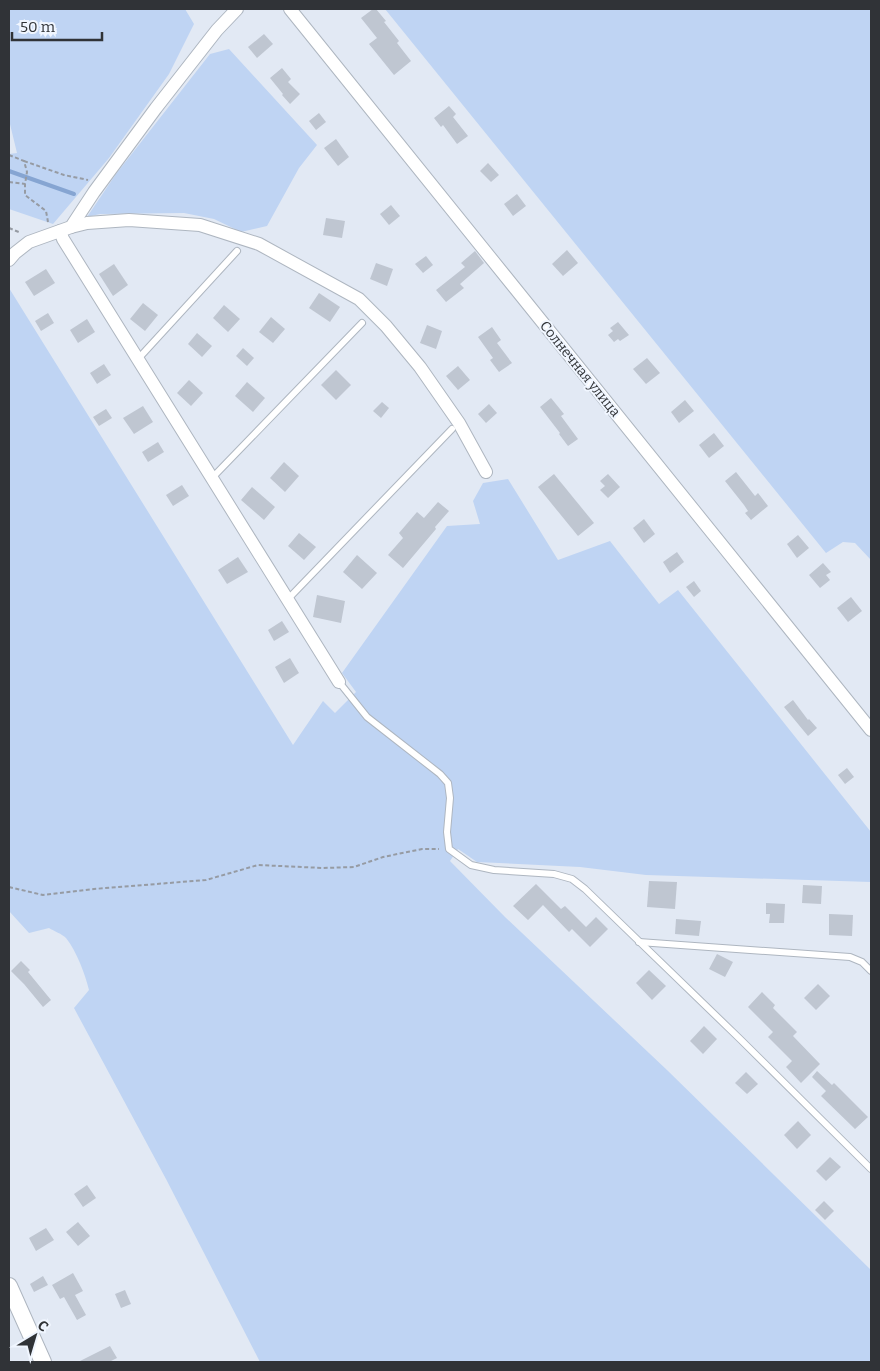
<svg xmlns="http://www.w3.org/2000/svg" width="880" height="1371" font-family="Bitter,serif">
<rect width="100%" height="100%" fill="#e2e9f4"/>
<g fill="#bfd4f3">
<polygon points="9,9 185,9 194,24 169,74 109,158 53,224 9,209 9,154 17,153 9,120"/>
<polygon points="385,9 871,9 871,560 855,543 843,542 826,553"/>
<polygon points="229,49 317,145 299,168 267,226 241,232 214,219 184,213 100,214 87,217 116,174 210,54"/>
<path d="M9 288 293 745 323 701 335 713 356 692 342 673 447 526 480 524 473 501 483 483 508 479 558 560 610 541 659 604 678 590 871 832V882L646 875 580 867 477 862 458 849 450 861 505 917 667 1070 871 1270V1362H260L166 1179 74 1008 89 990C85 974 77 952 66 938 62 934 54 931 49 928L29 933 9 911Z"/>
</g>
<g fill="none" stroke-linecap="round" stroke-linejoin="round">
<polyline stroke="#86a5d2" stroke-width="4" points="9,171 74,194"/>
</g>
<g fill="#bfc6d1">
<polygon points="373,9 376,9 386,21 384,22 399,41 397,43 411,61 394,75 369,44 377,38 361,18"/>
<polygon points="264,34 273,44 257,58 248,47"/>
<polygon points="282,68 291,79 288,82 300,94 290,104 282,95 283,94 270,78"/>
<polygon points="449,106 456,114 453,117 468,136 457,144 443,125 441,127 434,118"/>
<polygon points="319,113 326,122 316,130 309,121"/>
<polygon points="336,139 349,157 338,166 324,148"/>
<polygon points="488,163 499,175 491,182 480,171"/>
<polygon points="517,194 526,206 513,216 504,204"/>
<polygon points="391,205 400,216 389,225 380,214"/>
<polygon points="326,218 345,221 342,238 323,235"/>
<polygon points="567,250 578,263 563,276 552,264"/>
<polygon points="475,251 484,263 460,284 464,288 446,302 436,290 465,267 461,263"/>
<polygon points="426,256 433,265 423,273 415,264"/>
<polygon points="376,263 393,269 387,286 370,279"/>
<polygon points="114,264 128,285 113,296 99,274"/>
<polygon points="46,269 55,283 34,296 25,282"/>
<polygon points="319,293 340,307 330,322 309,308"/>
<polygon points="143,303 158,315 145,331 130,319"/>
<polygon points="224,305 240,319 228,332 213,318"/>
<polygon points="48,313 54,323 41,331 35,321"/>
<polygon points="271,317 285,329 273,343 259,332"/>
<polygon points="87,319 95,332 78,343 70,330"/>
<polygon points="618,322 629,335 620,341 618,339 614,342 608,335 613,331 610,328"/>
<polygon points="427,325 442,331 436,349 420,343"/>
<polygon points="492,327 501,340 497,343 512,363 499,372 490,360 493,358 478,337"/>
<polygon points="197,333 212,346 202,357 188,344"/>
<polygon points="243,348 254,358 247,366 236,356"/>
<polygon points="647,358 660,373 646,384 633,369"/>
<polygon points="104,364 111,375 97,384 90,373"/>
<polygon points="458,366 470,380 458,390 446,376"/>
<polygon points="336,370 351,385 336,400 321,385"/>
<polygon points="189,380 203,393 191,406 177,393"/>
<polygon points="247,382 265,398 253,412 235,396"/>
<polygon points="551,398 564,414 561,416 578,439 568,446 559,434 560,433 540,407"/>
<polygon points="685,400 694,411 679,423 671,412"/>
<polygon points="382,402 389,408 381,418 373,411"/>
<polygon points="489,404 497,413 486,423 478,414"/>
<polygon points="143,406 153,422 134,434 123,418"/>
<polygon points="106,409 112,418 99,426 93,417"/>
<polygon points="714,433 724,446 709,458 699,445"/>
<polygon points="158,442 164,452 148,462 142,452"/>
<polygon points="284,462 299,476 285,492 270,478"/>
<polygon points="736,472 755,496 758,493 768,506 751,520 745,513 748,511 744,505 725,481"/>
<polygon points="554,474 594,523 578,536 538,487"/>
<polygon points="608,474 620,487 608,498 600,490 605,486 600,481"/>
<polygon points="182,485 189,496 173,506 166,495"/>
<polygon points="252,487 275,507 264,520 241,500"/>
<polygon points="438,502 449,511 435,527 436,529 403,568 388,555 403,538 399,533 417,512 424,518"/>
<polygon points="644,519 655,534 644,543 633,528"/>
<polygon points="299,533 316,547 304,560 288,546"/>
<polygon points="798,535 809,548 797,558 787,544"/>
<polygon points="677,552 684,562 670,573 663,562"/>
<polygon points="357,555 377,573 362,589 343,572"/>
<polygon points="238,557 248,572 227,584 218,570"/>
<polygon points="823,563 831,572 826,575 830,580 820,588 809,575"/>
<polygon points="694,581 701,591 694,597 686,587"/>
<polygon points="317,595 345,601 341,623 313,617"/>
<polygon points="851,597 862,611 848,622 837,608"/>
<polygon points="282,621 289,632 274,641 268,630"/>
<polygon points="290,658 299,673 284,683 275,667"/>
<polygon points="793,700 808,720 809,719 817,728 808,736 784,707"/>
<polygon points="847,768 854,777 845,784 838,775"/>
<polygon points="649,881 677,882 675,909 647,907"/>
<polygon points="536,884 561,909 565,906 586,927 596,917 608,929 590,947 572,929 569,932 543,905 528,920 513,906"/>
<polygon points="803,885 822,886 821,904 802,903"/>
<polygon points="766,903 785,904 784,923 769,923 770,914 766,914"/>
<polygon points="829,914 853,915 852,936 829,935"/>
<polygon points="676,919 701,921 699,936 675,934"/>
<polygon points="717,954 733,962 725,977 709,969"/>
<polygon points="21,961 30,970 28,972 51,1000 43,1007 24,984 11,971"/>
<polygon points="649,970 666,986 652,1000 636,983"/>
<polygon points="818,984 830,996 816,1010 804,998"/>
<polygon points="762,992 775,1005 773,1008 797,1032 793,1036 820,1064 801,1083 786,1067 792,1061 768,1037 773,1032 748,1007"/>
<polygon points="704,1026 717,1039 703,1054 690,1041"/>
<polygon points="817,1071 832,1085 834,1083 868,1117 855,1129 821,1096 826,1091 812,1077"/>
<polygon points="746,1072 758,1084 747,1094 735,1083"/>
<polygon points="798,1121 811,1135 797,1149 784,1135"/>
<polygon points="830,1157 841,1167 826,1181 816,1171"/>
<polygon points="87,1185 96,1198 83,1207 74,1194"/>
<polygon points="824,1201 834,1211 825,1220 815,1210"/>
<polygon points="78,1222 90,1236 78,1246 66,1232"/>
<polygon points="46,1228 54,1240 36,1251 29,1238"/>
<polygon points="73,1273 83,1291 75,1295 86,1315 77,1320 64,1297 60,1299 52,1285"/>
<polygon points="43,1276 48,1285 34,1292 30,1284"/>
<polygon points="125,1290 131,1304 121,1308 115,1294"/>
<polygon points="110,1346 117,1358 109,1362 78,1362"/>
</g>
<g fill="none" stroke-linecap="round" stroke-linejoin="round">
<defs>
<g id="service">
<polyline points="138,359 237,251"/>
<polyline points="212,478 362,323"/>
<polyline points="288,599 452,429"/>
<polyline points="339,682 367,717 440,774 448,783 450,798 447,832 449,849 471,865 494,870 554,874 572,879 585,889 741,1040 871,1169"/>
<polyline points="639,942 850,957 862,962 871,971"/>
</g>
<g id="minor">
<polyline points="290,9 871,730"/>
<polyline points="71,227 87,223 129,220 200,225 259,244 359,299 386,326 420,367 459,423 486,472"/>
<polyline points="60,231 63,239 339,682"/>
<polyline points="9,260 15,253 29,242 71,227 94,192 156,108 217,30 237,9"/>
</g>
<polyline id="tertiary" points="9,1286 43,1362"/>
</defs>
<use href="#service" stroke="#aeb6c0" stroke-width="8"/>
<use href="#minor" stroke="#aeb6c0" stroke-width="14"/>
<use href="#tertiary" stroke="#aeb6c0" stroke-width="18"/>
<g stroke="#969ba3" stroke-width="2" stroke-dasharray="4 2.5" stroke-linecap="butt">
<polyline points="9,155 24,161 27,172 25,184 25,195 46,211 48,222"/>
<polyline points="24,161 64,175 88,180"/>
<polyline points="9,182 25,184"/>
<polyline points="9,228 21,233"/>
<polyline points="9,887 43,895 94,889 206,880 258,865 323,868 354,867 383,857 422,849 439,849"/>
</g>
<use href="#service" stroke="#fff" stroke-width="6"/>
<use href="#minor" stroke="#fff" stroke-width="12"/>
<use href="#tertiary" stroke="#fff" stroke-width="16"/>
</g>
<g text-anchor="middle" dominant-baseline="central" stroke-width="4" stroke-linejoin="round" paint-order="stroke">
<g font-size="14" fill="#303337" stroke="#f0f6ff">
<text transform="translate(580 369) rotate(51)">Солнечная улица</text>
</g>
</g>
<rect width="880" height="1371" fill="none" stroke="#303337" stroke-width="20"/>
<g transform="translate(35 1336) rotate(38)" stroke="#f0f6ff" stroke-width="4" paint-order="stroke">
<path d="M0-4L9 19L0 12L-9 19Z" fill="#303337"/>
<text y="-8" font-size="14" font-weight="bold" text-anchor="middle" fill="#303337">С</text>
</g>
<path d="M12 32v8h90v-8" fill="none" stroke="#303337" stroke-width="2.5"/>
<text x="20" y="32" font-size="15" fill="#303337" stroke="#f0f6ff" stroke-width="4" paint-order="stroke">50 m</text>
</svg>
